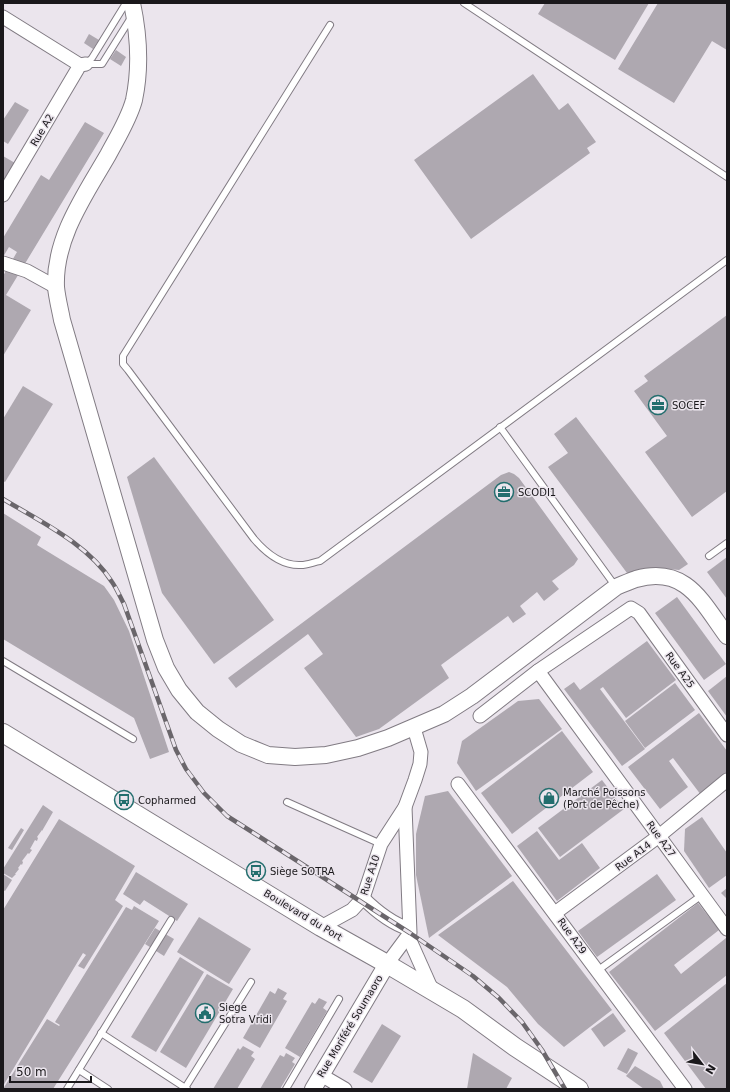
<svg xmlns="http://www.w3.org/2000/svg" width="730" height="1092" font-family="'DejaVu Sans',sans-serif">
<rect width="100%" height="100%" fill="#ebe5ed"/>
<g fill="#aea8b0">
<polygon points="545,3 649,3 615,60 538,14"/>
<polygon points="658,3 727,3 727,50 712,41 674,103 618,69"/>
<polygon points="89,34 99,40 93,49 84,43"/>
<polygon points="116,50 126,57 121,66 110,59"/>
<polygon points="533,74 559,110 568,103 596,142 587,148 590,153 471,239 414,160"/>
<polygon points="15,102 29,110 8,144 3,141 3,120"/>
<polygon points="85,122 104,133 6,295 31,310 3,356 3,276 17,252 9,247 3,257 3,238 41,175 49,180"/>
<polygon points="3,156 15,163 3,182"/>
<polygon points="727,315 727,491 692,517 645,452 667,436 634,391 648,381 644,376"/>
<polygon points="23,386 53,404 5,482 3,481 3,419"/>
<polygon points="576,417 688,564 679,570 660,568 627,573 548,467 568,453 554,434"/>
<polygon points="154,457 274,620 214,664 162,593 127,477"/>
<polygon points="509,472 514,474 519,478 578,559 574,565 552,581 559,589 544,601 537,592 520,606 526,614 513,623 508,616 441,665 449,678 379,729 356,737 304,668 323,654 308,634 236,688 228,678 501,475"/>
<polygon points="3,513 41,537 37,545 104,586 114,600 129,631 169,752 150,759 134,718 3,639"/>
<polygon points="727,557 727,599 707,572"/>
<polygon points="677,597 726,664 704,680 655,613"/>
<polygon points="647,641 676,680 626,718 603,687 600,689 645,749 622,766 564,689 574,682 580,690"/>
<polygon points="727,676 727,717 708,691"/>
<polygon points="675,683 695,710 645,748 625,721"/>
<polygon points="539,699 562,729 476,791 457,763 462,741 518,701"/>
<polygon points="699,713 727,751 727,775 701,795 673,758 669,761 688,787 660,809 628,767"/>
<polygon points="562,731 593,772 512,834 481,793"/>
<polygon points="602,780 624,809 560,857 538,828"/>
<polygon points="448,791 512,876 429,938 416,875 416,834 425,796"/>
<polygon points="43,805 53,812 42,831 42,830 37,837 38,838 37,841 35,840 30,849 32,850 29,854 28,853 22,861 23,862 22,865 21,864 18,868 19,869 15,874 16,874 12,878 3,873 3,869"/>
<polygon points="702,817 727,853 727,875 709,888 684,851 685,829"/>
<polygon points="59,819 135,866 115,900 123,906 84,969 78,966 86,955 83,953 3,1086 3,910"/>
<polygon points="21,828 24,830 12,850 8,848"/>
<polygon points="537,831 559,860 582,843 600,868 557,901 517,846"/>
<polygon points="136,872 188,904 177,921 144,900 140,905 123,894"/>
<polygon points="3,874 12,880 5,891 3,890"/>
<polygon points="657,874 676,900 597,957 578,931"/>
<polygon points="513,881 612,1010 564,1047 538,1024 507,987 438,935"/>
<polygon points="727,888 727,899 721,893"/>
<polygon points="698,903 719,930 674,965 681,974 726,938 727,975 655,1031 609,972"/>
<polygon points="134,906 159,921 53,1089 3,1089 47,1019 59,1026 60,1025 55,1022 126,907 132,910"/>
<polygon points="199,917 251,949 229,984 177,952"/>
<polygon points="155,928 174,939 164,956 145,944"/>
<polygon points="180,957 204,972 156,1052 131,1037"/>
<polygon points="207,974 233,989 186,1068 160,1052"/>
<polygon points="727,983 727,1089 706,1089 664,1033"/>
<polygon points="278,988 287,993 283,999 287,1001 260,1048 243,1038 270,991 275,994"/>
<polygon points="319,998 327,1002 323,1008 327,1011 300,1057 285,1048 312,1002 315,1004"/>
<polygon points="613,1013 626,1031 604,1047 591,1029"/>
<polygon points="382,1024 401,1036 372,1083 353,1072"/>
<polygon points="243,1046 254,1052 251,1056 255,1059 237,1089 213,1089 238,1048 240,1050"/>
<polygon points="628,1048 638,1053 627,1074 617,1069"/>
<polygon points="286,1053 295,1058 292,1062 295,1064 280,1089 260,1089 280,1055 284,1057"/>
<polygon points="473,1053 512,1078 506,1089 467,1089"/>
<polygon points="635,1066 660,1081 664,1089 644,1089 626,1076"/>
</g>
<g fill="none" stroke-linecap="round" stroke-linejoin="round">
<defs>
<g id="service">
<polyline points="464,3 727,177"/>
<path d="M330 25 123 356V364L128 370 254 539C266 553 282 566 301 565 307 565 314 562 320 561L727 260"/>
<polyline points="86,64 102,64 132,16"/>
<polyline points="86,64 92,58 126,3"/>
<polyline points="500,427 616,587"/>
<polyline points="709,556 727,543"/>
<polyline points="3,661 133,739"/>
<polyline points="287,802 381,844"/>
<polyline points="597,971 702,895"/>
<polyline points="101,1033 187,1089"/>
<polyline points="79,1070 108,1089"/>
<polyline points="185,1088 251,982"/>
<polyline points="67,1089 171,920"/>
<polyline points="286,1089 339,999"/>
</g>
<g id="minor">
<polyline points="3,17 80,65"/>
<polyline points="3,195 80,65 86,64"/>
<polyline points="3,263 27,271 56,287"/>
<polyline points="538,671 727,929"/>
<polyline points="480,716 538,671 631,608 639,613 727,735"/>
<polyline points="458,784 685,1089"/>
<path d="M363 898C376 911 391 923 409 929"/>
<polyline points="555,913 659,836 727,780"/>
<polyline points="321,927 352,910 363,898 381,844 405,807 415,780 420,764 421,752 414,728"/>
<polyline points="408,936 432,990"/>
<polyline points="387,964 410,933 405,807"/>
<polyline points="321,1075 345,1089"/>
</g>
<g id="tertiary">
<path d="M132 3C139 36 141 67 134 100 129 119 117 138 108 155 85 195 54 238 56 287 57 298 60 309 62 320L155 640 166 668 179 690 197 712 218 729 241 744 268 755 295 757 326 755 358 748 388 738 444 714 472 696 616 587C623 584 630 581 636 579 686 565 702 602 727 636"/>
<polyline points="313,1089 387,964"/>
</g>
<polyline id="secondary" points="3,733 321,927 387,964 463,1009 515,1047 579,1089"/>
</defs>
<use href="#service" stroke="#817b83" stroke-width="8"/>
<use href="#minor" stroke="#817b83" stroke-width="15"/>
<use href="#tertiary" stroke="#817b83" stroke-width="18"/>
<use href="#secondary" stroke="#817b83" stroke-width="20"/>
<use href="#service" stroke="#fff" stroke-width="6"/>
<use href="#minor" stroke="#fff" stroke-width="13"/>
<use href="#tertiary" stroke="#fff" stroke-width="16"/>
<use href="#secondary" stroke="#fff" stroke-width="18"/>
<defs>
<path id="rail" d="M3 499C41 522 88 544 112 582 117 589 120 597 124 604L176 750 186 769 204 793 227 816 410 933 473 976 499 998 522 1022 542 1050 565 1089"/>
</defs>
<use href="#rail" stroke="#6a666b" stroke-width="4.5"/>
<use href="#rail" stroke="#ebe5ed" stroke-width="3" stroke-dasharray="9" stroke-linecap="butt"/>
</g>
<defs>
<symbol id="office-ring" viewBox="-11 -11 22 22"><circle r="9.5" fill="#ebe5ed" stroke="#236e6e" stroke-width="1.5"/><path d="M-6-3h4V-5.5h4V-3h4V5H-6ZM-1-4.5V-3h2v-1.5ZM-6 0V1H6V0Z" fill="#236e6e"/></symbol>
<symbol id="shop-ring" viewBox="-11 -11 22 22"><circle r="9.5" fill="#ebe5ed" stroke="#236e6e" stroke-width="1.5"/><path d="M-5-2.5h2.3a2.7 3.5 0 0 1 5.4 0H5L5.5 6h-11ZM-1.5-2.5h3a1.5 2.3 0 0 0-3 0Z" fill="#236e6e"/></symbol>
<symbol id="bus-ring" viewBox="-11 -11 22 22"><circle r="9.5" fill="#ebe5ed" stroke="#236e6e" stroke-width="1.5"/><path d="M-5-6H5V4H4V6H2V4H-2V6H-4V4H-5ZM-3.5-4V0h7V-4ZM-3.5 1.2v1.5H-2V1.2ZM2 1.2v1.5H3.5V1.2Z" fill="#236e6e"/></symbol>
<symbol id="civic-ring" viewBox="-11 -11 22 22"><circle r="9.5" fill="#ebe5ed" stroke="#236e6e" stroke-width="1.5"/><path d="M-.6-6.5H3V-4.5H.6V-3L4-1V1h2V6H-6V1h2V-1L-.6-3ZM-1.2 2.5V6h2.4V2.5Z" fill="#236e6e"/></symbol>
</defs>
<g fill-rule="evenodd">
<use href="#office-ring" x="647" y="394" width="22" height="22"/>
<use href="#office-ring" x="493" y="481" width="22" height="22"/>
<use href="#shop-ring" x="538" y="787" width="22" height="22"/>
<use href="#bus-ring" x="113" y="789" width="22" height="22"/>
<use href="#bus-ring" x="245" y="860" width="22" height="22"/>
<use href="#civic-ring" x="194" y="1002" width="22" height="22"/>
</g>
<g text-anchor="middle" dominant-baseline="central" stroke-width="3" stroke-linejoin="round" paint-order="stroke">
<g font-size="10" fill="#1a181b" stroke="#ebe5ed">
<text transform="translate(42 130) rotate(-59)">Rue A2</text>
<text transform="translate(680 670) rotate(54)">Rue A25</text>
<text transform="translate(661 839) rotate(54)">Rue A27</text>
<text transform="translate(633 856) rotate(-37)">Rue A14</text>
<text transform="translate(370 875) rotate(-72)">Rue A10</text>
<text transform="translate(303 915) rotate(31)">Boulevard du Port</text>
<text transform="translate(572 936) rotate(54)">Rue A29</text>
<text transform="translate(350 1026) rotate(-59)">Rue Moriféré Soumaoro</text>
</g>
<g font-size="10" fill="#1a181b" stroke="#ebe5ed" text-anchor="start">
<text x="672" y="405">SOCEF</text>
<text x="518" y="492">SCODI1</text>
<text x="563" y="792">Marché Poissons<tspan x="563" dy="12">(Port de Pêche)</tspan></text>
<text x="138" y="800">Copharmed</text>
<text x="270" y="871">Siège SOTRA</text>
<text x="219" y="1007">Siege<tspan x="219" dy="12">Sotra Vridi</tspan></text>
</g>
</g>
<rect width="730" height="1092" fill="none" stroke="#1a181b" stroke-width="8"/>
<g transform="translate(702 1064) rotate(121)" stroke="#ebe5ed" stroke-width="3" paint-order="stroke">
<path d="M0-3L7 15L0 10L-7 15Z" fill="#1a181b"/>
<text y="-6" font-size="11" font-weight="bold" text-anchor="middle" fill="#1a181b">N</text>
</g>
<path d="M10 1076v6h81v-6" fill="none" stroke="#1a181b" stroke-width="2"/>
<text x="16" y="1076" font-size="12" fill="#1a181b" stroke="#ebe5ed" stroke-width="3" paint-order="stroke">50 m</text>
</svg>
